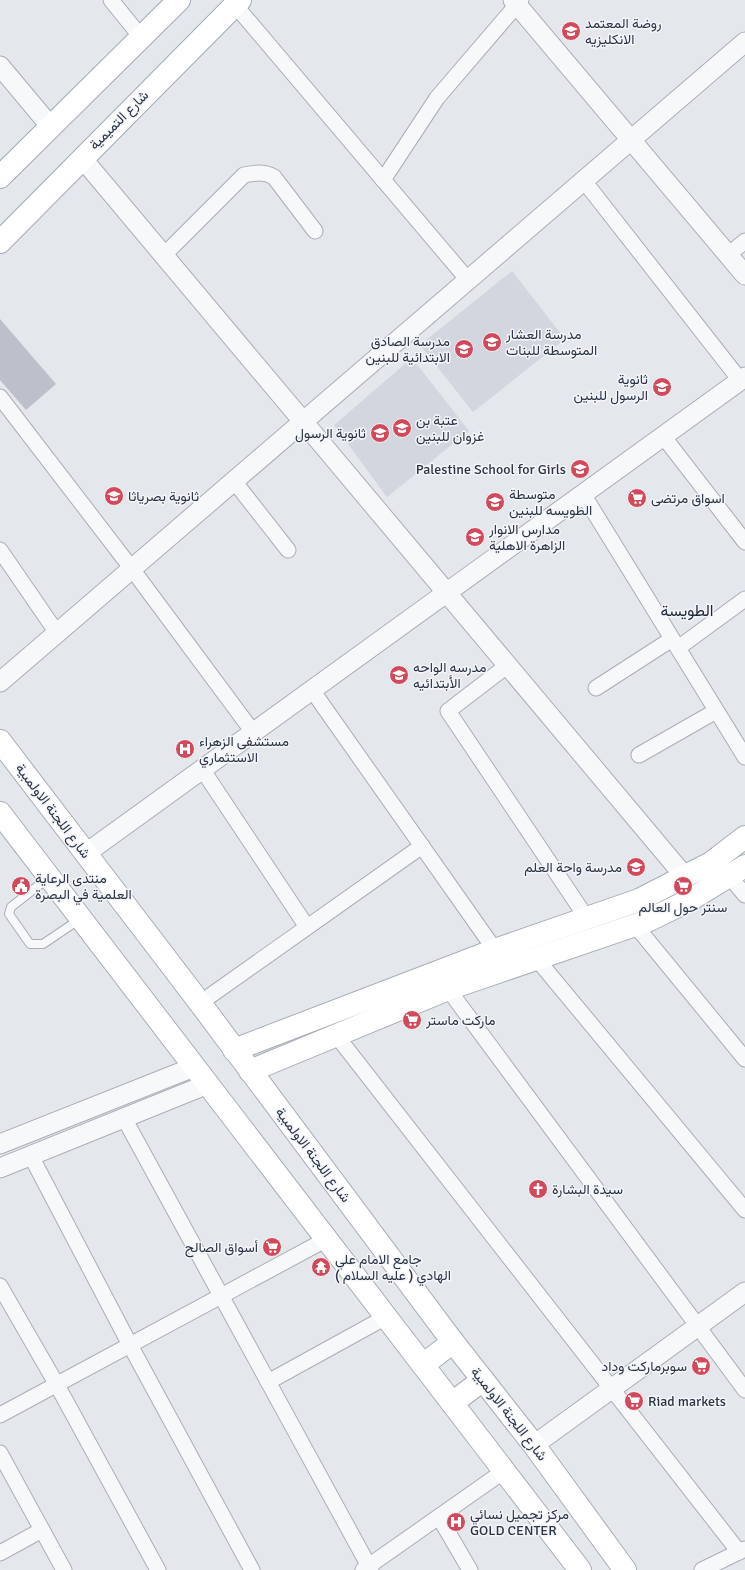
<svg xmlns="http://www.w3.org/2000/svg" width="745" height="1570" font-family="Signika,Vazirmatn,sans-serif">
<rect width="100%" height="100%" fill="#e4e7ec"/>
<g fill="#d2d6de">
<polygon points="512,271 565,339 473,412 420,345"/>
<polygon points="412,358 469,431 387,497 334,425"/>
</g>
<polygon fill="#bbc0ca" points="0,319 56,384 26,410 0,380"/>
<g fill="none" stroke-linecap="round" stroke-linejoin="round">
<defs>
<polyline id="service" points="48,878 11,907 9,914 30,944 43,944 80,919"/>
<g id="minor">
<polyline points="111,0 141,37"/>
<polyline points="235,5 468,280"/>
<polyline points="383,180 437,98 521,0"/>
<polyline points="584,181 740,380"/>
<path d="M164 255 244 175C255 173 264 171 274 177L315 231"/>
<polyline points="728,255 745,241"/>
<polyline points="0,397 132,569 253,732"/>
<polyline points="663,436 745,542"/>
<polyline points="234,481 288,550"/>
<polyline points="583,494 745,757"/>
<polyline points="0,550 57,633"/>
<polyline points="678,648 745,599"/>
<polyline points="508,665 448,711 586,917"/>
<polyline points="596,688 672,639"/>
<polyline points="312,690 495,950"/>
<polyline points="639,755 716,711"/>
<polyline points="202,769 307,927"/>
<polyline points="730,877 745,895"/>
<polyline points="635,925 745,1059"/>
<polyline points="536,958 745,1210"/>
<polyline points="448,989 745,1390"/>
<polyline points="200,1003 422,846"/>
<polyline points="336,1035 739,1552"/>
<polyline points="124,1118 371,1570"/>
<polyline points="31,1156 130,1345 252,1570"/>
<polyline points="0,1286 57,1385 158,1570"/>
<polyline points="268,1382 386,1317"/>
<polyline points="0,1415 327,1239"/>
<polyline points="0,1453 64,1570"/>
<polyline points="439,1517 470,1570"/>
<polyline points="0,1553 42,1530"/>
<polyline points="363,1570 504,1471"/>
<polyline points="702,1570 745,1549"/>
</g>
<g id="tertiary">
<polyline points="513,0 745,275"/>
<polyline points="0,66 51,127"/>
<polyline points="82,158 686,878"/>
<polyline points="0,682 745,42"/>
<polyline points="85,854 745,377"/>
<polyline points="0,1144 194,1067"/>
<polyline points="0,1168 208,1084"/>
<polyline points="534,1445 745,1292"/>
</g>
<g id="secondary">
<polyline points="0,741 200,1003 453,1342 534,1445 625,1570"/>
<polyline points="0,813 580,1570"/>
<polyline points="234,1050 495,950 639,900 711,863 745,837"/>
<polyline points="250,1071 448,989 647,921 690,900 745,866"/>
<polyline points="423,1365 453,1342"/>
<polyline points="452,1403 483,1380"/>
</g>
<g id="primary">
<polyline points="0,177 179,0"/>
<polyline points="0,242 240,0"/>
</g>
</defs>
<use href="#service" stroke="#a9aeb7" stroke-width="10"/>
<use href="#minor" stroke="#a9aeb7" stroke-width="17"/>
<use href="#tertiary" stroke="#a9aeb7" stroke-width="21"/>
<use href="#secondary" stroke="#a9aeb7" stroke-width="24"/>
<use href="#primary" stroke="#a3abb8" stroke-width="24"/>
<use href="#service" stroke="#f7f8fa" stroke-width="8"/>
<use href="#minor" stroke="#f7f8fa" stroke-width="15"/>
<use href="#tertiary" stroke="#f7f8fa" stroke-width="19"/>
<use href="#secondary" stroke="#fff" stroke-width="22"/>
<use href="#primary" stroke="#fff" stroke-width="22"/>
</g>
<defs>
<symbol id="school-disc" viewBox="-11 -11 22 22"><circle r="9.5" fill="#d1495b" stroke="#f4f6f9"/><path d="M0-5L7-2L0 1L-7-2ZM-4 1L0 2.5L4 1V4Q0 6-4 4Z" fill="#fff"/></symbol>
<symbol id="supermarket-disc" viewBox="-11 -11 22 22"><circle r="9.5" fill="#d1495b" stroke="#f4f6f9"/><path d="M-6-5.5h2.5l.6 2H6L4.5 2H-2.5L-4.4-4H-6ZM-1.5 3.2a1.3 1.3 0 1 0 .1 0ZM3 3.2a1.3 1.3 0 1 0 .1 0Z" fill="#fff"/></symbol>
<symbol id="hospital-disc" viewBox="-11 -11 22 22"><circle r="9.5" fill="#d1495b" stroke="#f4f6f9"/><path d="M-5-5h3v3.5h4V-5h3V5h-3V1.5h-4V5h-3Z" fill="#fff"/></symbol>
<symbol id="civic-disc" viewBox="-11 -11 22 22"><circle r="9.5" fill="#d1495b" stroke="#f4f6f9"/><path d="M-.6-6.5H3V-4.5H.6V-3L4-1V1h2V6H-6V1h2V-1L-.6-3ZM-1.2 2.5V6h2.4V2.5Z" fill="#fff"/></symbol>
<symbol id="church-disc" viewBox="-11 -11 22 22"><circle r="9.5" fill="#d1495b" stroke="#f4f6f9"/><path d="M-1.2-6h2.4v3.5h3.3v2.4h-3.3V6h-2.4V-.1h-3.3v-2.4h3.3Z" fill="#fff"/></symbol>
<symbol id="temple-disc" viewBox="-11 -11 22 22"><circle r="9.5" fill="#d1495b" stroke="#f4f6f9"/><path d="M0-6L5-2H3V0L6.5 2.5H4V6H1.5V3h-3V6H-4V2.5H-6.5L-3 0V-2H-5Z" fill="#fff"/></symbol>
</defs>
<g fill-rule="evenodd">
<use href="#school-disc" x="560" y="20" width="22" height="22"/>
<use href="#school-disc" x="481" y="331" width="22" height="22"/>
<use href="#school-disc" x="453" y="338" width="22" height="22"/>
<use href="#school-disc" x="651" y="376" width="22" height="22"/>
<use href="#school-disc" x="391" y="417" width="22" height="22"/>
<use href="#school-disc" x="369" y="422" width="22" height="22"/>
<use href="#school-disc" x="569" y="458" width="22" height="22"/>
<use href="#school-disc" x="103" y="485" width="22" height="22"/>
<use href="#supermarket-disc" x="626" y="487" width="22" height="22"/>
<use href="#school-disc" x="484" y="491" width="22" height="22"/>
<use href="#school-disc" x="464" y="526" width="22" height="22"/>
<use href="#school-disc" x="388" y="664" width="22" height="22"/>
<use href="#hospital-disc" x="174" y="738" width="22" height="22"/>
<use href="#school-disc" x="625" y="856" width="22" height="22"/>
<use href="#civic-disc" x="10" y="875" width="22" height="22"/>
<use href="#supermarket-disc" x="672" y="875" width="22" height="22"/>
<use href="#supermarket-disc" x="401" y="1009" width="22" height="22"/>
<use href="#church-disc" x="527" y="1178" width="22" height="22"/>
<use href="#supermarket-disc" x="261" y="1236" width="22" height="22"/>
<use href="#temple-disc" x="310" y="1256" width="22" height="22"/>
<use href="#supermarket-disc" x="690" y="1355" width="22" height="22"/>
<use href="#supermarket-disc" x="623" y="1390" width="22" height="22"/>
<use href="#hospital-disc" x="445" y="1511" width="22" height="22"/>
</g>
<g text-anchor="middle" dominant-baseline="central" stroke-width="3" stroke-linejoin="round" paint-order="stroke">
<g font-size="14" fill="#2b3445" stroke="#f4f6f9" text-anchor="start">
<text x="585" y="23">روضة المعتمد<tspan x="585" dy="16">الانكليزيه</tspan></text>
<text x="506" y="334">مدرسة العشار<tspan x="506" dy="16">المتوسطة للبنات</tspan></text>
<text x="450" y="341" text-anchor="end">مدرسة الصادق<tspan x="450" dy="16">الابتدائية للبنين</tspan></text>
<text x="648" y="379" text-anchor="end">ثانوية<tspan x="648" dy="16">الرسول للبنين</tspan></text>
<text x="416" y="420">عتبة بن<tspan x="416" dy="16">غزوان للبنين</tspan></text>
<text x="366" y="433" text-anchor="end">ثانوية الرسول</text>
<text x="566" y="469" text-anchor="end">Palestine School for Girls</text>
<text x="509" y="494">متوسطة<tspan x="509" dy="16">الطويسه للبنين</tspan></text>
<text x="128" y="496">ثانوية بصرياثا</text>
<text x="651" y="498">اسواق مرتضى</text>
<text x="489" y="529">مدارس الانوار<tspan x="489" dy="16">الزاهرة الاهلية</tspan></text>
<text x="413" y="667">مدرسه الواحه<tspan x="413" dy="16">الأبتدائيه</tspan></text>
<text x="199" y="741">مستشفى الزهراء<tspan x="199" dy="16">الاستثماري</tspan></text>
<text x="622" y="867" text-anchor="end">مدرسة واحة العلم</text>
<text x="35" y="878">منتدى الرعاية<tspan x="35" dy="16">العلمية في البصرة</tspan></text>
<text x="683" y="907" text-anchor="middle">سنتر حول العالم</text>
<text x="426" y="1020">ماركت ماستر</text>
<text x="552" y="1189">سيدة البشارة</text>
<text x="258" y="1247" text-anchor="end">أسواق الصالح</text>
<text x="335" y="1259">جامع الامام علي<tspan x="335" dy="16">الهادي ( عليه السلام )</tspan></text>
<text x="687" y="1366" text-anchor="end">سوبرماركت وداد</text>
<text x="648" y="1401">Riad markets</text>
<text x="470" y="1514">مركز تجميل نسائي<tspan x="470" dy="16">GOLD CENTER</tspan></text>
</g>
<g font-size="14" fill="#2b3445" stroke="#f4f6f9">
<text transform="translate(119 120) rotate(-45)">شارع التميمية</text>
<text transform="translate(53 811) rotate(53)">شارع اللجنة الاولمبية</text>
<text transform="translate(313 1155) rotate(53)">شارع اللجنة الاولمبية</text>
<text transform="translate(509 1414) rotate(52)">شارع اللجنة الاولمبية</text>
</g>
<g font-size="16" fill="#1d2536" stroke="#f4f6f9">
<text x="687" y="611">الطويسة</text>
</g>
</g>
</svg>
